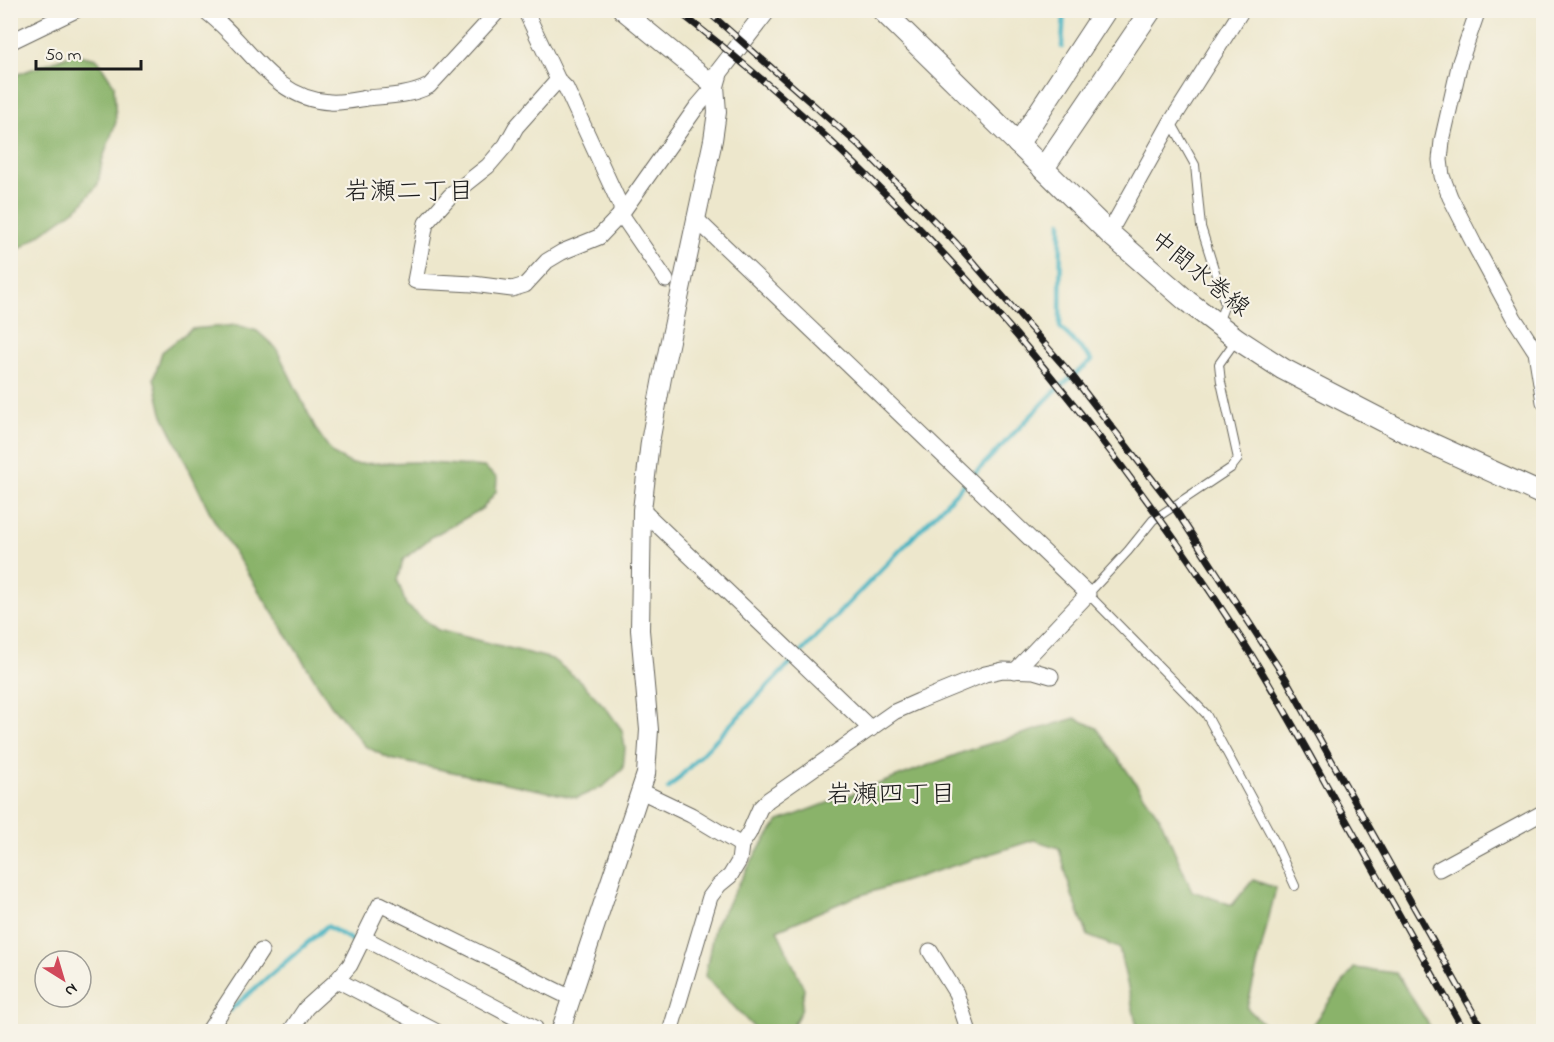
<svg xmlns="http://www.w3.org/2000/svg" width="1554" height="1042" font-family="'Indie Flower','Klee One',sans-serif">
<rect width="100%" height="100%" fill="#f7f3e8"/>
<filter id="ink" filterUnits="userSpaceOnUse"><feTurbulence type="fractalNoise" baseFrequency=".0167" numOctaves="2"/><feDisplacementMap in="SourceGraphic" scale="12" xChannelSelector="R" yChannelSelector="G"/><feConvolveMatrix kernelMatrix="1 2 1 2 8 2 1 2 1" color-interpolation-filters="sRGB"/></filter>
<filter id="wash" filterUnits="userSpaceOnUse"><feTurbulence type="fractalNoise" baseFrequency=".008" numOctaves="4" result="noise"/><feDisplacementMap in="SourceGraphic" scale="24" xChannelSelector="R" yChannelSelector="G"/><feGaussianBlur stdDeviation="1.35" result="paint"/><feColorMatrix in="noise" values="0 0 0 0 0 0 0 0 0 0 0 0 0 0 0 0 0 1.4 0 .05"/><feComposite in="paint" operator="in"/></filter>
<g filter="url(#wash)">
<rect width="100%" height="100%" fill="#ede7cc"/>
<g fill="#8ab36b" stroke="#536844" stroke-width="1.5">
<polygon points="73,54 97,59 114,85 116,122 102,161 98,184 80,206 11,255 11,79 16,75"/>
<polygon points="237,325 257,331 276,348 317,431 333,454 352,464 417,462 484,467 497,478 496,492 482,509 433,536 403,560 398,581 406,605 438,630 552,659 579,680 606,708 622,730 625,748 623,769 604,786 577,798 390,759 365,746 331,705 212,517 162,413 154,378 162,352 191,329"/>
<polygon points="1075,718 1097,728 1160,818 1192,891 1232,905 1253,880 1276,888 1247,1008 1270,1030 1310,1028 1354,968 1396,973 1433,1031 1138,1031 1119,948 1088,936 1072,895 1059,848 1034,840 852,898 777,930 804,988 801,1011 790,1031 757,1031 705,976 714,928 758,850 779,821 969,750"/>
</g>
<g fill="none" stroke-linecap="round" stroke-linejoin="round">
<g stroke="#45b3c1" stroke-width="4.5">
<polyline points="1062,47 1064,10"/>
<polyline points="668,789 1056,390 1092,360 1060,327 1061,222"/>
<polyline points="230,1010 327,926 357,943"/>
</g>
</g>
</g>
<g filter="url(#ink)">
<g fill="none" stroke-linecap="round" stroke-linejoin="round">
<defs>
<g id="service">
<polyline points="1171,122 1195,165 1201,227 1225,304 1218,323"/>
<polyline points="1236,340 1219,364 1221,382 1238,459 1231,468 1153,520 1128,551 1088,594 1206,714 1275,842 1295,886"/>
</g>
<g id="minor">
<path d="M204 10C248 41 271 99 330 102 342 103 355 100 367 98 388 96 410 96 429 86L499 10"/>
<polyline points="525,10 558,80 516,127 506,145 488,166 450,196 426,223 415,281 473,284 512,289 525,285 547,261 562,252 599,237 621,214 696,108 715,86"/>
<polyline points="1478,10 1460,62 1442,141 1440,160 1442,176 1450,197 1474,244 1514,318 1536,352 1544,402"/>
<polyline points="10,42 76,10"/>
<polyline points="558,80 566,88 621,207 621,214 666,280"/>
<polyline points="695,218 1088,594 1015,671"/>
<polyline points="1109,233 1171,122 1242,10"/>
<polyline points="642,510 871,729"/>
<polyline points="641,791 691,815 741,845"/>
<polyline points="1439,869 1544,812"/>
<polyline points="364,938 535,1028"/>
<polyline points="930,951 956,993 969,1032"/>
<polyline points="337,980 437,1032"/>
<polyline points="208,1032 261,951"/>
<polyline points="290,1032 306,1008 337,980 350,965 380,904 571,998"/>
<polyline points="670,1032 710,897 719,885 730,876 739,861 741,845 749,833 760,808 768,800 894,712 919,701 985,674 1003,670 1034,671 1051,676"/>
</g>
<g id="tertiary">
<polyline points="622,10 715,86"/>
<polyline points="560,1032 646,774 649,730 640,630 642,510 650,442 662,378 713,140 717,112 715,86 719,72 767,10"/>
</g>
<g id="secondary">
<polyline points="882,10 1109,233 1187,301 1237,339 1283,369 1397,428 1544,495"/>
<polyline points="1018,144 1106,10"/>
<polyline points="1043,169 1151,10"/>
</g>
</defs>
<use href="#service" stroke="#65635a" stroke-width="10"/>
<use href="#minor" stroke="#65635a" stroke-width="17"/>
<use href="#tertiary" stroke="#65635a" stroke-width="20"/>
<use href="#secondary" stroke="#65635a" stroke-width="23"/>
<use href="#service" stroke="#fff" stroke-width="8"/>
<use href="#minor" stroke="#fff" stroke-width="15"/>
<use href="#tertiary" stroke="#fff" stroke-width="18"/>
<use href="#secondary" stroke="#fff" stroke-width="21"/>
<defs>
<g id="rail">
<path d="M677 10C899 183 1086 397 1238 634 1274 689 1305 747 1337 804 1380 880 1422 956 1465 1032"/>
<polyline points="706,10 860,146 956,243 1070,373 1173,506 1286,679 1484,1032"/>
</g>
</defs>
<use href="#rail" stroke="#1c1c1c" stroke-width="7"/>
<use href="#rail" stroke="#f7f3e8" stroke-width="4.5" stroke-dasharray="14" stroke-linecap="butt"/>
</g>
</g>
<g text-anchor="middle" dominant-baseline="central" stroke-width="4.5" stroke-linejoin="round" paint-order="stroke">
<g font-size="24" fill="#1c1c1c" stroke="#f7f3e8">
<text transform="translate(1199 275) rotate(39)">中間水巻線</text>
</g>
<g font-size="26" fill="#1c1c1c" stroke="#f7f3e8">
<text x="409" y="193">岩瀬二丁目</text>
<text x="891" y="796">岩瀬四丁目</text>
</g>
</g>
<rect width="1554" height="1042" fill="none" stroke="#f7f3e8" stroke-width="36"/>
<g transform="translate(63 979) rotate(143)"><circle r="28" fill="#f7f3e8" stroke="#9f9d96" stroke-width="1.5"/>
<path d="M0-4.5L10 22L0 15L-10 22Z" fill="#d1495b"/>
<text y="-9" font-size="16" font-weight="bold" text-anchor="middle" fill="#1c1c1c">N</text>
</g>
<path d="M36 60v9h105v-9" fill="none" stroke="#1c1c1c" stroke-width="3"/>
<text x="45" y="60" font-size="18" fill="#1c1c1c" stroke="#f7f3e8" stroke-width="4.5" paint-order="stroke">50 m</text>
</svg>
